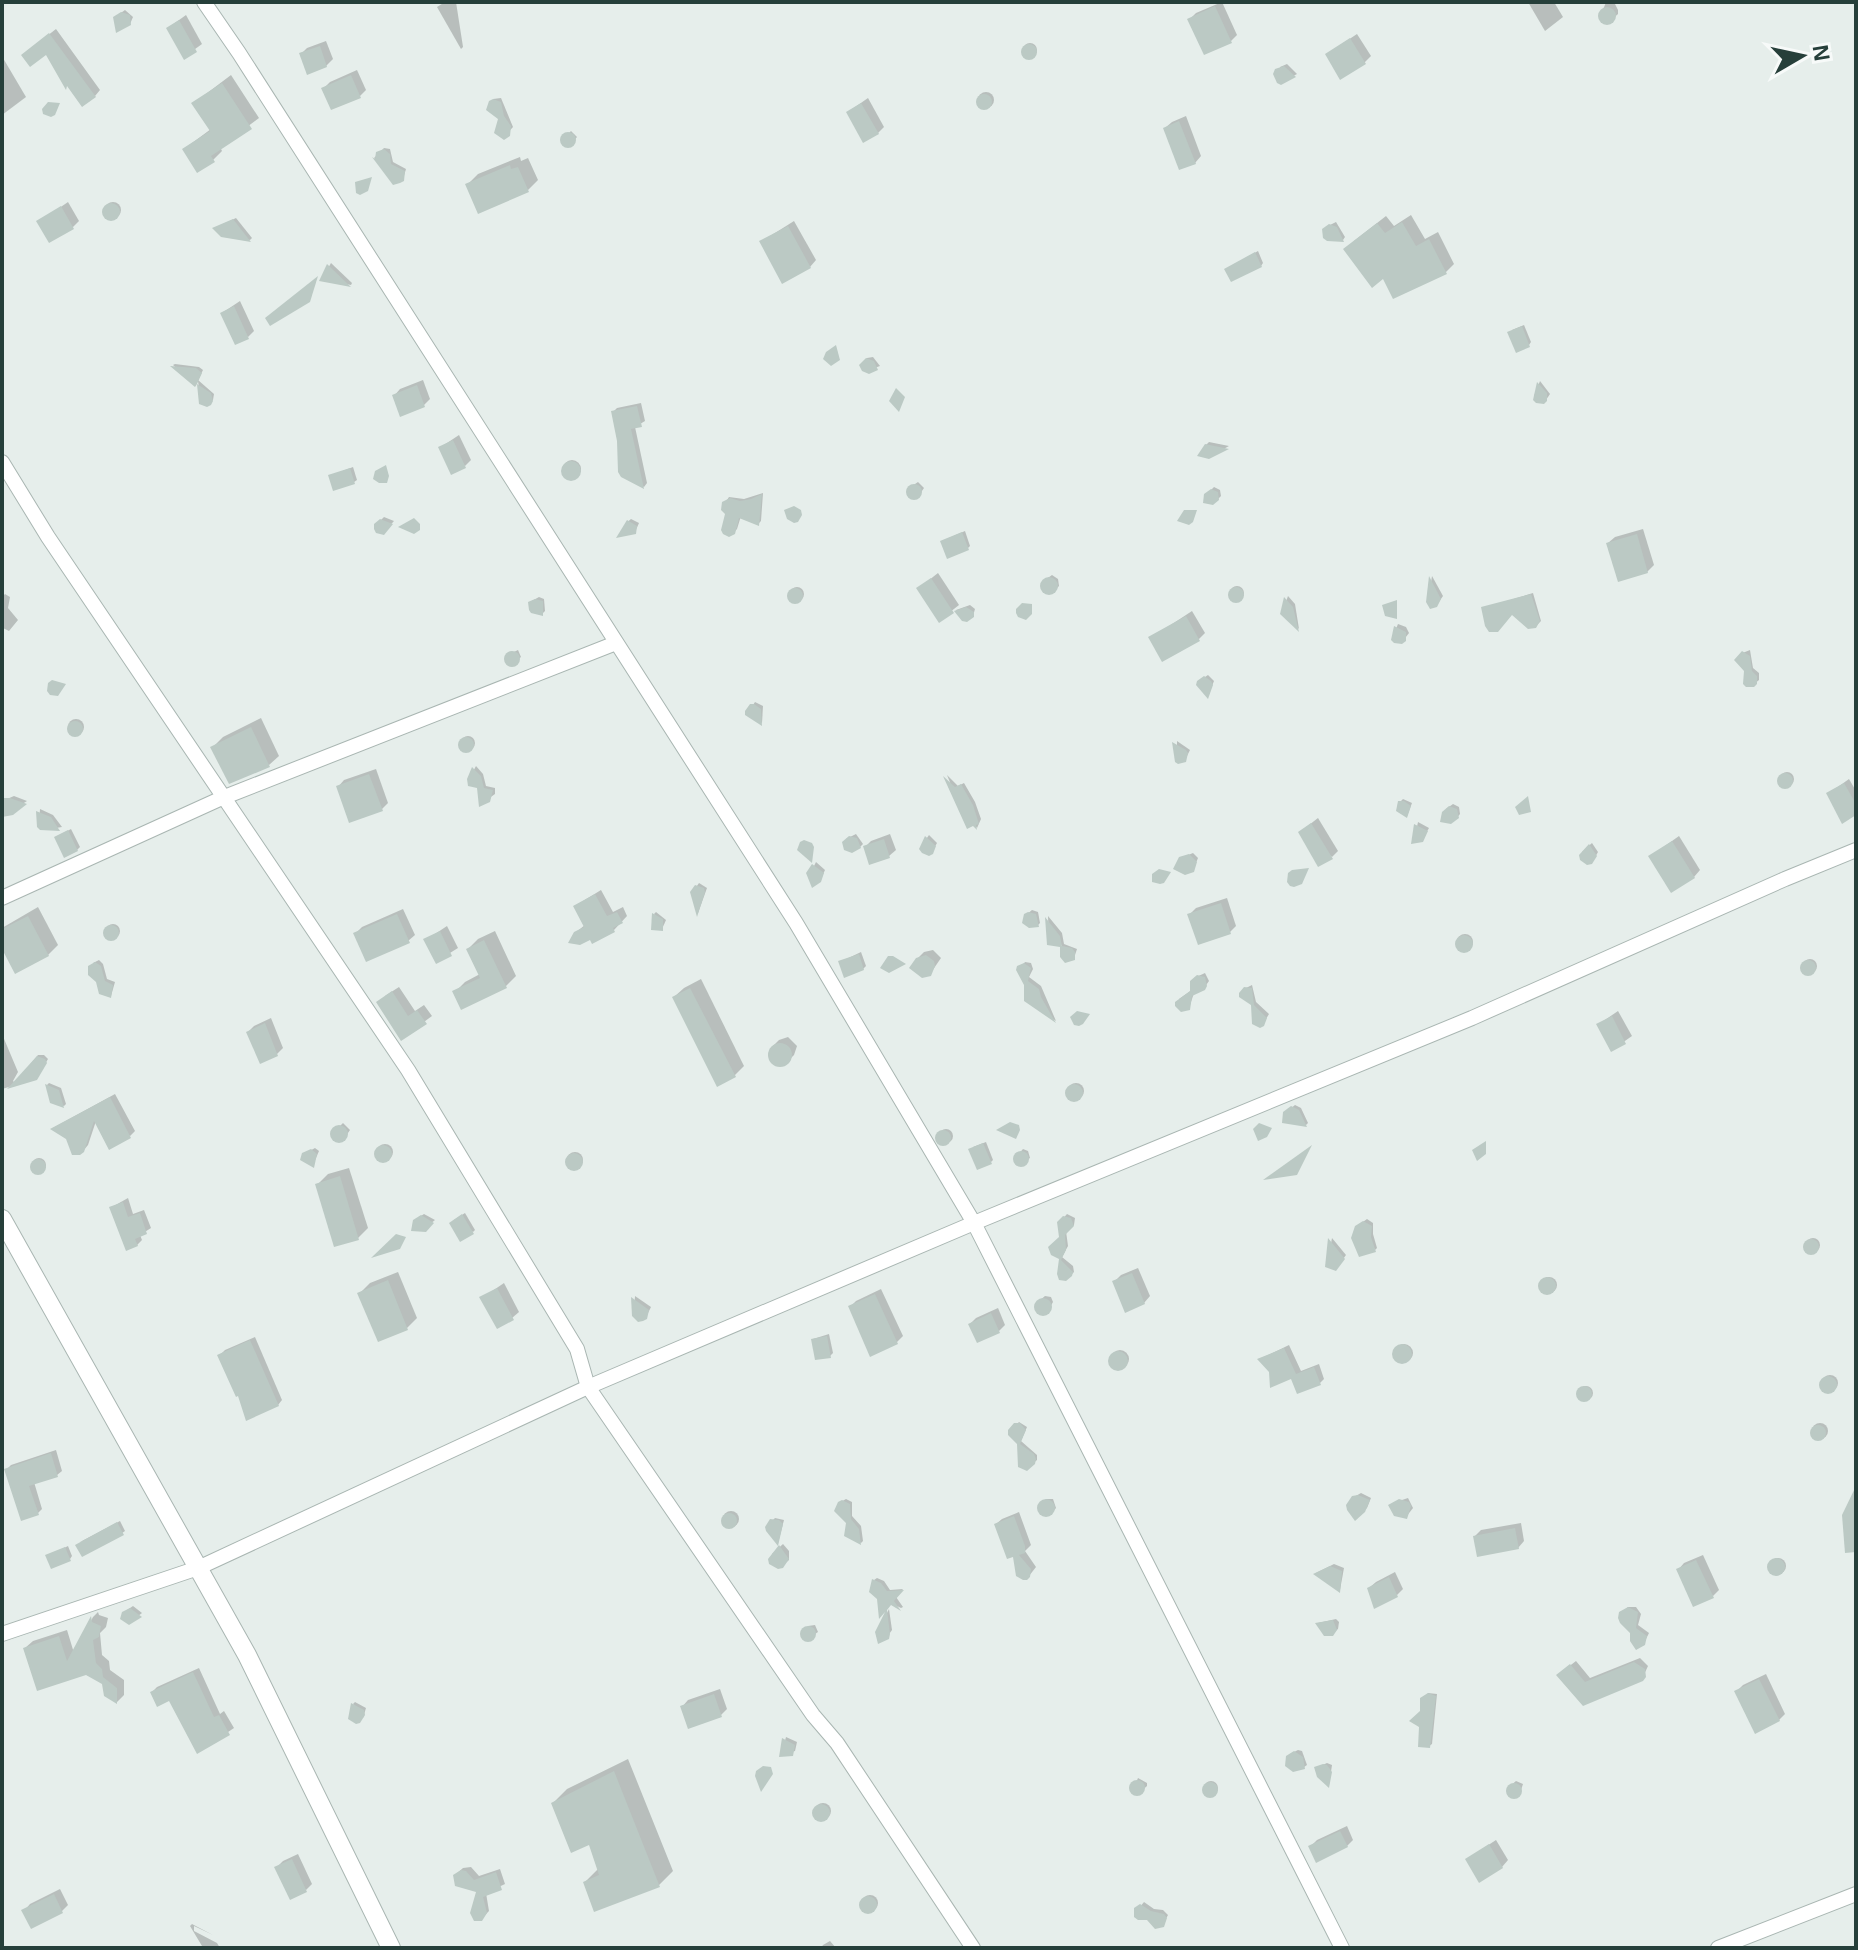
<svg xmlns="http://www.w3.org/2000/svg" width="1858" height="1950" font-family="Helvetica,sans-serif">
<rect width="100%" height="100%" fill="#e6eeeb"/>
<g fill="#0003">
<polygon points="445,2 456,2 463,47 461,49 437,7"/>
<polygon points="1222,2 1237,35 1231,41 1190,19 1196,13"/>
<polygon points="1528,2 1554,2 1563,17 1545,31"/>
<polygon points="1606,2 1614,2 1618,10 1618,14 1608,23 1600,18"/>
<polygon points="125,10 133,17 130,24 118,15"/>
<polygon points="186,15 202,44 184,57 168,28"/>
<polygon points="56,29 100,90 95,96 69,84 47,52 29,50"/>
<polygon points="1357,34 1371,56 1364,63 1327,54"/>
<polygon points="326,41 333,59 326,66 301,54 307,48"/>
<circle cx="1030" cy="50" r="7"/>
<polygon points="3,58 26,97 2,115 2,59"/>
<polygon points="1287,64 1297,74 1282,82 1280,67"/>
<polygon points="357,70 366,90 360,96 324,88 330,82"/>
<polygon points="231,75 259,118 220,147 222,151 213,160 184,149 211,129 194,103"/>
<circle cx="986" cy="100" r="8"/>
<polygon points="501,98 513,127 503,138 493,99"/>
<polygon points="868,98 884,127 878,133 848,112"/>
<polygon points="1186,116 1201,156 1195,163 1165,128 1172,122"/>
<polygon points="571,131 577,137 569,146 562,140"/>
<polygon points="384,148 390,149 393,162 406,169 403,179 394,183 374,158"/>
<polygon points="520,157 521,161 528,158 538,180 528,190 468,184 478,174"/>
<circle cx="113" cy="210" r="8"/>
<polygon points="68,202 79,221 73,227 39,222"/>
<polygon points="1411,215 1425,239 1438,232 1454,264 1446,272 1383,276 1354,241 1386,216 1394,226"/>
<polygon points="236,218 252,238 250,240 222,235 215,228"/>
<polygon points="794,221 816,260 810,267 761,242"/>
<polygon points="1336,222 1345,237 1343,240 1328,239 1326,227"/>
<polygon points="1258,251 1263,263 1261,266 1226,269"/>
<polygon points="331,263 352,283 351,285 322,279"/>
<polygon points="240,301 254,331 248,337 222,313"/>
<polygon points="1524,325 1531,342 1529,345 1512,330"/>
<polygon points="873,357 880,366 866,371 861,365 867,358"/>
<polygon points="175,364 199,367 203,370 198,380 214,394 213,400 201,403 198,381 195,384 173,365"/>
<polygon points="423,380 430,399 424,405 394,396 400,389"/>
<polygon points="1540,381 1550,394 1546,400 1534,396"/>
<polygon points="641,403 645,421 635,427 647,483 644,487 623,475 613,412 617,408"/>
<polygon points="459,435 471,460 465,466 441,447"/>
<polygon points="1209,442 1229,446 1209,457 1206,445"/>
<circle cx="572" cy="469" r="9"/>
<polygon points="353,467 357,480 354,482 330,476"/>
<polygon points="918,482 924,488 917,498 911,498 907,495 912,486"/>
<polygon points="1214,487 1220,490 1221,496 1216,501 1209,492"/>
<polygon points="763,493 761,521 758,524 741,516 737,529 731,535 727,500 729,497 744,499"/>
<polygon points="384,517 394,521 383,533 376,525"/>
<polygon points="631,519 639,523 635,532 625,524"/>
<polygon points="1643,529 1654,565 1647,572 1608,543 1615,537"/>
<polygon points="965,531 970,546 968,548 942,541"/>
<polygon points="938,573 959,605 940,620 919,588"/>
<polygon points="1052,575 1058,579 1059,586 1053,592 1043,592 1041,587 1045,580"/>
<polygon points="1432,576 1443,596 1436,606 1428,602"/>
<circle cx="1237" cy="593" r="7"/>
<circle cx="797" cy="594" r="7"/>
<polygon points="1533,593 1541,621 1536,626 1512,612 1484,608"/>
<polygon points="5,594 10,597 8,608 18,620 9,631 3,628 2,597"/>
<polygon points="1288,596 1295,604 1299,629 1282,613"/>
<polygon points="539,597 544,599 545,611 542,614 530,602"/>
<polygon points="970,605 975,609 973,616 963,619 956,610"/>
<polygon points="1192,611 1205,633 1199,639 1151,638"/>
<polygon points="1398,624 1406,627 1409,633 1402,642 1393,636"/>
<polygon points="518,650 521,657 511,665 506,661 506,656"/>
<polygon points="1750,650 1753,668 1759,673 1759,680 1753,685 1740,654"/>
<polygon points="1208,675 1214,681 1208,696 1202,679"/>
<polygon points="755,702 763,706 762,723 747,714"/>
<polygon points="261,718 279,756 269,765 213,747 223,737"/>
<circle cx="76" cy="727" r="8"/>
<circle cx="468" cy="743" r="7"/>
<polygon points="1177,741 1190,750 1185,760 1177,760"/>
<polygon points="476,766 483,774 486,786 495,788 495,794 481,804 479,786 469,779"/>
<polygon points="376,769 388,803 382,809 338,787 344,780"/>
<circle cx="1787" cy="779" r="7"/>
<polygon points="947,775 958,786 964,783 975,802 981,819 977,828 974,824 968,827"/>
<polygon points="1849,779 1856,791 1856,813 1828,794"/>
<polygon points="14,796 27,801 8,813 7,799"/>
<polygon points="1403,799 1412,803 1407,816 1400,802"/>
<polygon points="1453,804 1459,807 1460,814 1455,820 1446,809"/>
<polygon points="40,809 53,815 62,827 44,830 39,826"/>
<polygon points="1318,818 1338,851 1332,857 1300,832"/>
<polygon points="1418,822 1429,828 1422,840 1414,841"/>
<polygon points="71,829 80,847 77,850 56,837"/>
<polygon points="856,834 863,844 860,847 846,839"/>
<polygon points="890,834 896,850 889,856 865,847 871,841"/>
<polygon points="929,835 937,843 932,852 922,845"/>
<polygon points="1679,836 1700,870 1694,877 1651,856"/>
<polygon points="1592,843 1598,852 1594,859 1582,852"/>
<polygon points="1193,853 1198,858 1193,870 1181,858"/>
<polygon points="816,862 825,870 820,881 808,878"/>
<polygon points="699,883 707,888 698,913 692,893"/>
<polygon points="601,890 613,912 623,907 627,916 614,930 591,937 575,933 585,925 575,906"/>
<polygon points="1227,898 1236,926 1230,932 1189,915 1196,908"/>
<polygon points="38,907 58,945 48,955 2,945 2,928"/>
<polygon points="403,909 415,935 408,941 356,933 362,927"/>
<polygon points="1032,910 1038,912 1040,923 1038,925 1026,915"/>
<polygon points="656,912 666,920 662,929 654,914"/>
<polygon points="1048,916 1062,933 1064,944 1077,949 1074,958 1062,957 1062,945 1049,943"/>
<circle cx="113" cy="931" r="7"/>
<polygon points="447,926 458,948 437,961 426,940"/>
<polygon points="495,931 516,976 506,986 462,1007 455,992 465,982 480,974 468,949 478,939"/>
<circle cx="1465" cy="942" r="8"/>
<polygon points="933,950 941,958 930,974 917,959 924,952"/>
<polygon points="861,952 866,966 863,969 840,962"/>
<circle cx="1810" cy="966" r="7"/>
<polygon points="99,960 103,964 107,979 115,982 111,996 93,963"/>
<polygon points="1025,962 1031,963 1033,969 1029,977 1041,986 1056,1021 1026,1000 1026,984 1018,971"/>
<polygon points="1205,973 1209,981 1204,988 1194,993 1189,1008 1179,999 1192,990 1194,978"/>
<polygon points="701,979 744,1066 734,1076 674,997 684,988"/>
<polygon points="1252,985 1256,1002 1269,1014 1263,1024 1242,990"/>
<polygon points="399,987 415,1011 424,1005 432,1016 402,1038 385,996"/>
<polygon points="1618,1011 1632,1036 1612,1050 1599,1024"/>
<polygon points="271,1018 283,1048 277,1054 261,1061 248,1032 254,1026"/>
<polygon points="2,1034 18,1072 13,1081 15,1083 38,1055 44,1055 48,1059 36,1079 2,1089"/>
<polygon points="788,1037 797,1046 794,1055 787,1062 774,1064 769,1056 772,1047 779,1040"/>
<circle cx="1076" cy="1091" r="8"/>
<polygon points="49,1083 61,1088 66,1104 64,1106 51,1102 47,1085"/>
<polygon points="115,1094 135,1131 130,1136 96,1121 88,1145 83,1151 53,1128"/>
<polygon points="1295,1105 1301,1108 1308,1123 1306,1125 1284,1121 1285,1113"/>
<polygon points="343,1123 350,1130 343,1140 333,1140 332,1134"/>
<circle cx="946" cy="1136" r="7"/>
<polygon points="986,1142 993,1160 991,1162 973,1147"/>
<circle cx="385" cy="1152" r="8"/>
<polygon points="315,1148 319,1151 313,1165 304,1154"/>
<polygon points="1023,1149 1028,1151 1030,1158 1021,1164 1015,1158"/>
<circle cx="575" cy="1160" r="8"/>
<circle cx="39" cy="1165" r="7"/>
<polygon points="349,1168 368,1228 358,1238 318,1184 328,1174"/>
<polygon points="128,1198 133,1214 144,1210 151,1228 140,1235 142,1240 137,1245 112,1207"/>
<polygon points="465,1213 475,1230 473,1232 454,1220"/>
<polygon points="424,1214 435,1220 421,1231 418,1218"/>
<polygon points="1067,1214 1075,1218 1074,1225 1066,1231 1068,1246 1062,1257 1073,1266 1074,1272 1068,1278 1060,1278 1059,1223"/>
<polygon points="1367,1219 1373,1223 1373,1234 1377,1248 1375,1250 1360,1224"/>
<circle cx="1813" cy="1245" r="7"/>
<polygon points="1332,1238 1346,1255 1338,1266 1327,1266"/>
<polygon points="1138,1268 1150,1296 1144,1303 1114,1282 1121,1275"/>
<polygon points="398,1272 417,1318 407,1328 360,1293 370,1283"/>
<circle cx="1549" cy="1285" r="8"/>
<polygon points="504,1283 519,1312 512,1318 482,1298"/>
<polygon points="881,1289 903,1336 896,1343 850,1307 856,1301"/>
<polygon points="635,1296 651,1307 646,1317 634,1315"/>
<polygon points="1045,1296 1051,1297 1053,1302 1047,1313 1040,1314 1036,1308 1039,1301"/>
<polygon points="998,1308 1005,1325 999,1331 970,1324 976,1318"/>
<polygon points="829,1334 833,1353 830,1356 813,1339"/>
<polygon points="255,1337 282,1400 278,1405 239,1394 220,1355 225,1350"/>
<circle cx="1404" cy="1353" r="9"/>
<polygon points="1289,1345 1301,1371 1319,1364 1324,1379 1320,1383 1271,1371 1260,1359"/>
<circle cx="1120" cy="1359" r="9"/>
<circle cx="1830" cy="1383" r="8"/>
<circle cx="1586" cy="1393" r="7"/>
<polygon points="1019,1422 1027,1427 1021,1441 1037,1455 1037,1460 1027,1468 1019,1443 1010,1431"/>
<circle cx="1820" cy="1431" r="8"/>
<polygon points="56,1450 62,1471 57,1475 34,1482 42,1509 38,1513 7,1469 11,1465"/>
<polygon points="1361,1493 1371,1498 1367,1508 1355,1518 1354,1497"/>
<polygon points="1408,1498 1413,1508 1406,1517 1393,1503"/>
<polygon points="846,1499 852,1502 852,1516 861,1526 863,1541 861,1543 846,1535 848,1522 839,1503"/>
<polygon points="1046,1499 1053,1499 1056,1508 1051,1514 1043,1514 1040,1511"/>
<circle cx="731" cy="1519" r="8"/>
<polygon points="1019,1512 1031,1545 1025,1551 1036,1567 1029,1576 996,1524 1002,1519"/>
<polygon points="775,1518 784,1520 778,1543 772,1521"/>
<polygon points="120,1521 125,1531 122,1533 80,1542"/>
<polygon points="1521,1523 1524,1541 1518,1548 1475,1536 1481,1530"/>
<polygon points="783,1544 789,1551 789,1560 782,1566 772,1554"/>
<polygon points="68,1546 72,1556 70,1559 48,1556"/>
<polygon points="1703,1555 1719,1590 1713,1596 1678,1570 1684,1563"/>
<circle cx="1778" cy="1566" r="8"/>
<polygon points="1334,1564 1344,1568 1340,1590 1316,1573"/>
<polygon points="1395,1572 1403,1589 1397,1595 1369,1588 1376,1582"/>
<polygon points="877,1578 884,1581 890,1590 903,1589 896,1597 903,1607 901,1608 891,1603 874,1580"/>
<polygon points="133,1606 142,1613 129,1623 127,1610"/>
<polygon points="1628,1607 1636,1607 1641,1614 1638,1625 1649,1633 1644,1643 1625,1610"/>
<polygon points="889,1609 892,1630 887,1637 877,1633"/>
<polygon points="98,1612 99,1615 108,1618 106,1627 100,1633 102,1655 109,1661 110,1670 124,1680 124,1695 117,1702 106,1695 103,1682 25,1648 33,1641 67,1630 74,1653 93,1617"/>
<polygon points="1336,1619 1339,1622 1338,1629 1332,1634 1318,1623"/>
<polygon points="815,1625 818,1632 815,1634 809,1640 803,1637 808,1626"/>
<polygon points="1640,1658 1648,1666 1642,1679 1583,1704 1563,1671 1576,1661 1590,1678"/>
<polygon points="199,1668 220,1714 224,1711 234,1728 198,1752 170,1699 152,1692 157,1687"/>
<polygon points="1766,1674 1785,1714 1779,1720 1736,1692 1743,1685"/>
<polygon points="720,1689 727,1709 721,1715 682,1707 688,1700"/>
<polygon points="1428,1693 1437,1694 1432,1744 1429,1746 1421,1712"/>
<polygon points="355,1702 366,1708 363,1718 353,1704"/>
<polygon points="786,1737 797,1742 795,1751 781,1755"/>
<polygon points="1298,1750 1302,1751 1307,1765 1304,1767 1290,1754"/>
<polygon points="628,1759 673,1871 659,1885 595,1910 585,1882 599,1868 590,1842 553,1803 567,1789"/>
<polygon points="1327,1763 1332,1765 1329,1785 1316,1768"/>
<polygon points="1138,1778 1147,1783 1147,1786 1138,1794 1133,1790"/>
<circle cx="1211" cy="1788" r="7"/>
<polygon points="1516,1781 1523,1784 1519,1796 1510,1793 1510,1786"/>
<circle cx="823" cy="1811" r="8"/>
<polygon points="1347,1826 1353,1840 1347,1846 1311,1846 1317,1840"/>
<polygon points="1496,1840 1508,1860 1502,1867 1467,1859"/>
<polygon points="298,1854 312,1884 306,1890 277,1867 283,1861"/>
<polygon points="471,1867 479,1876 500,1869 505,1884 486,1893 489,1911 484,1916 479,1890 455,1875 463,1868"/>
<polygon points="60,1889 68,1905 62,1911 24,1911 30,1904"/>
<circle cx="870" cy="1903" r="8"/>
<polygon points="1144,1902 1154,1909 1163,1910 1168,1915 1162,1926 1135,1913"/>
<polygon points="192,1924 213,1935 194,1926 194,1931 217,1943 220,1948 202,1946 190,1926"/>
<polygon points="830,1941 836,1948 821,1948 823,1945"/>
</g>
<g fill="#bbc9c4">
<polygon points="1215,6 1232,43 1204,55 1187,19"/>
<circle cx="1607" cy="16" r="9"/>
<polygon points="121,12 130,15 131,25 116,33 113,17"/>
<polygon points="179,20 197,52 184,60 166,28"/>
<polygon points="49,33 96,97 82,107 67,86 66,90 46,55 30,67 21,55"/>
<polygon points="1350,38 1366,64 1340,80 1325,54"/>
<circle cx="1029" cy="52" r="8"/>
<polygon points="320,46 327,67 307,75 299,53"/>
<polygon points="1284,66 1296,77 1281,85 1277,83 1273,74 1275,69"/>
<polygon points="351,75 361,98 331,110 321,88"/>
<polygon points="222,83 252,129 211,156 215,162 197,173 182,149 210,131 191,103"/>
<circle cx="984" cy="102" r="8"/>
<polygon points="493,99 501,102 504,116 511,126 510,136 504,140 494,133 498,119 486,110 489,101"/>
<polygon points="48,102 60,103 55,115 51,117 43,114 42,109"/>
<polygon points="861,103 879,134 863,143 846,112"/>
<polygon points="1179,121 1196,164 1179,170 1163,128"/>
<circle cx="568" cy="140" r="8"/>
<polygon points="384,149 390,154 391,164 405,171 404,181 400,183 393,185 372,157 375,159 376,152"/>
<polygon points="510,165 511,169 518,167 529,192 478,214 465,184"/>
<polygon points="372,177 368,191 360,195 356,193 355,182"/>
<circle cx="111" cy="212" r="9"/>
<polygon points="61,206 74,229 49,243 36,221"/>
<polygon points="233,219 251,242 221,237 212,228"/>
<polygon points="1402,222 1416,246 1429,239 1447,274 1393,299 1383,279 1372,288 1343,249 1377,223 1385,233"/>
<polygon points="1329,224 1337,227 1344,242 1327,241 1323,238 1322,229"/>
<polygon points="788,226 811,268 782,284 759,241"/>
<polygon points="1255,252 1262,267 1231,282 1224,269"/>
<polygon points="327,264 351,287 319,281"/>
<polygon points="318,276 310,302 270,326 265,318"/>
<polygon points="234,306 249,339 235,345 220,313"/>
<polygon points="1522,326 1530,347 1516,353 1507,332"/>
<polygon points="836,345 840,360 831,366 823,359 826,352"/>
<polygon points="866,358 874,361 878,370 869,374 862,371 859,365"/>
<polygon points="170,366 196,368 202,373 197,384 211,393 213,401 211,405 207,407 199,404 197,384 195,387"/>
<polygon points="1537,382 1547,393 1547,401 1544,404 1536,403 1533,400"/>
<polygon points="417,385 425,407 400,417 392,395"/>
<polygon points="896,388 905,397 899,412 889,401"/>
<polygon points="637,406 642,427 631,429 644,489 621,477 618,472 617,441 611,411"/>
<polygon points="453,440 466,468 451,475 438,447"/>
<polygon points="1205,444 1229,449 1209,459 1197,456"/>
<circle cx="571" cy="471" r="10"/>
<polygon points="386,465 389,476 387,483 379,483 373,479 375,471"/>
<polygon points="350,468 355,484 333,491 328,475"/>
<circle cx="914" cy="492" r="8"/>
<polygon points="1211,489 1218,492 1219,500 1213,505 1203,503 1204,494"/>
<polygon points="762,494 759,526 739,518 735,534 729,537 723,534 721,530 725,514 721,510 722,502 730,498 740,501 751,499"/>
<polygon points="794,506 801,510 802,515 798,522 794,523 787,519 784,510"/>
<polygon points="1184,510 1197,510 1193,522 1189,525 1177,521"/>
<polygon points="414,518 420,524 420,530 414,534 398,527"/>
<polygon points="380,519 393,524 384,535 376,533 374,529 374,524"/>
<polygon points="627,520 637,526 636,534 616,538"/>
<polygon points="962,532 969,550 947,559 940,541"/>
<polygon points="1637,534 1648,573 1618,582 1606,543"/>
<polygon points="1429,576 1441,599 1437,607 1430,609 1426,602"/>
<circle cx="1049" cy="586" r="9"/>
<polygon points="931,578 954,613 939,623 916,588"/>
<circle cx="1236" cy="595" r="8"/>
<circle cx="795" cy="596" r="8"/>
<polygon points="1531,594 1540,621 1536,628 1528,629 1512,615 1498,632 1489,632 1485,626 1481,607"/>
<polygon points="1284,597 1293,607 1299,632 1280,614"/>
<polygon points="535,599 543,601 543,616 531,613 529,610 528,602"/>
<polygon points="1397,600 1397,619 1385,616 1382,605"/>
<polygon points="1022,603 1032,604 1032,614 1026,620 1018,617 1016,613 1016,609"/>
<polygon points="966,607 974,612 974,617 967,622 962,621 954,611"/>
<polygon points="1186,616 1200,641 1162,662 1148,637"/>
<polygon points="1394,626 1406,632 1406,641 1402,644 1394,643 1391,640"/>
<polygon points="1742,651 1750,656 1752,671 1757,676 1757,684 1754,687 1746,687 1743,684 1744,671 1734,660"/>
<circle cx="512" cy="659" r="8"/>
<polygon points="1204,676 1211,681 1213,685 1208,699 1196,685 1197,681"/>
<polygon points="52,680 66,684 58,696 50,695 47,691 48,683"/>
<polygon points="750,704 754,704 761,709 762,726 745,715 745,711"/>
<circle cx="75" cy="729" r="8"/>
<polygon points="251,727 270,767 229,784 210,747"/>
<circle cx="466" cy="745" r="8"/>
<polygon points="1172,742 1186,750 1188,753 1186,762 1178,764 1175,762"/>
<polygon points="472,767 481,776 484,788 493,790 490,802 479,807 477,788 468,786 467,779"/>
<circle cx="1785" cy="781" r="8"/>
<polygon points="369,774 383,811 349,823 336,786"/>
<polygon points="943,776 955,787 961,784 973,805 979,824 976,825 977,830 973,826 967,829"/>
<polygon points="1844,783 1856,804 1856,815 1842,824 1826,793"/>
<polygon points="1528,796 1531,812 1519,815 1515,807"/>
<polygon points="2,798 10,798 27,804 13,815 2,817"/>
<polygon points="1398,801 1404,801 1411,806 1407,818 1396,811"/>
<polygon points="1449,806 1457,809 1459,818 1451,824 1440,822 1442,812"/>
<polygon points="36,811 51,817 60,831 40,830 37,827"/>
<polygon points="1311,823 1333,859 1318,867 1298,832"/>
<polygon points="1414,824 1428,831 1423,842 1411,844"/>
<polygon points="68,830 78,851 64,858 54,837"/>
<polygon points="849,836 857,838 861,848 852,853 844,850 842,842"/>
<polygon points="925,836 936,846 933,854 929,856 922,853 919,849"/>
<polygon points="884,839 890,858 869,865 863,846"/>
<polygon points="804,840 812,843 814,847 812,863 797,850 800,842"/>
<polygon points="1672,841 1695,878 1671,893 1648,856"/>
<polygon points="1589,844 1597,856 1592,864 1587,865 1580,860 1579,855"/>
<polygon points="1189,854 1197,862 1194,872 1185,875 1173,869 1179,857"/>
<polygon points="812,864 824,873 821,882 812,888 806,873"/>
<polygon points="1309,868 1302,884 1294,887 1290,886 1287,882 1288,873 1292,870"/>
<polygon points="1159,869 1171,872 1164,883 1160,884 1152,882 1152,874"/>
<polygon points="695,885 704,888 705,892 697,917 690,892"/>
<polygon points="595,894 607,916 617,912 623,923 613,928 615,932 592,944 590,940 580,945 568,943 574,932 584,927 573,906"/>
<polygon points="1221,903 1231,934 1198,945 1187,914"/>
<polygon points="1028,912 1036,914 1039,927 1029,928 1022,923 1024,914"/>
<polygon points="652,913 663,919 663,931 651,930"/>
<polygon points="397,914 410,943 366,962 353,933"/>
<polygon points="28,916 49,956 15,974 2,949 2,929"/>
<polygon points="1045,917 1060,936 1062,946 1072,948 1075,952 1075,960 1065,963 1060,957 1060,947 1047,945"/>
<circle cx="111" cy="933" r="8"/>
<polygon points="440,931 452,956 436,964 423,939"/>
<circle cx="1464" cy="944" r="9"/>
<polygon points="484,940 507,988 461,1010 452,991 480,978 466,949"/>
<polygon points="859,954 864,970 844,978 838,961"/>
<polygon points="926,955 934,961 935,966 931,976 922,978 909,968 916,958"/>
<polygon points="888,956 893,956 906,964 889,973 880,968"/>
<circle cx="1808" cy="968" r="8"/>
<polygon points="95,962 101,966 105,981 113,985 111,998 99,994 96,982 88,975 88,966"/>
<polygon points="1024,963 1031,968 1028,981 1039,989 1041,997 1056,1023 1024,1001 1024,985 1016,970 1017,966"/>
<polygon points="1197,975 1205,977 1207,986 1205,990 1192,996 1190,1010 1181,1012 1175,1006 1175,1002 1190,991 1190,981"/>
<polygon points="1244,987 1252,988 1254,1005 1267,1018 1264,1026 1260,1028 1252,1024 1251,1005 1239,997 1239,993"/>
<polygon points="690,988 736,1077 717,1087 672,997"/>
<polygon points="392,991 408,1016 417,1010 427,1024 401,1041 376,1002"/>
<polygon points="1077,1011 1090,1014 1083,1024 1079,1026 1074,1025 1070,1017"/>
<polygon points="1612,1016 1626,1044 1611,1052 1596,1024"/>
<polygon points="265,1023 278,1056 260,1064 246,1032"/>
<circle cx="780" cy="1055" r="12"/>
<polygon points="37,1056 45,1059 47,1063 37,1080 7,1089"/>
<polygon points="45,1084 59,1090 64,1108 50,1103"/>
<circle cx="1074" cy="1093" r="9"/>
<polygon points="110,1097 131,1138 109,1150 94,1121 84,1152 80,1155 72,1155 66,1139 50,1129"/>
<polygon points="1291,1106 1299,1110 1307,1127 1282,1123 1283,1112"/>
<polygon points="1010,1122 1019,1125 1020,1130 1016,1139 996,1130"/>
<polygon points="1259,1123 1272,1128 1267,1137 1258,1141 1253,1129"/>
<circle cx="339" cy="1134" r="9"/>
<circle cx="943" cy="1138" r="8"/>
<polygon points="1486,1141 1486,1154 1477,1161 1472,1150"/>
<polygon points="983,1143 992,1164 977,1170 968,1149"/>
<polygon points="1312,1145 1297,1175 1263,1180"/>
<circle cx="383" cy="1154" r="9"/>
<polygon points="311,1149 317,1154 314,1168 300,1160 302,1153"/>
<circle cx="1021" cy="1159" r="8"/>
<circle cx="574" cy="1162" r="9"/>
<circle cx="38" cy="1167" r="8"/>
<polygon points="340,1176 359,1240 334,1247 315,1184"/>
<polygon points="123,1202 128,1217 140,1213 147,1234 135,1239 138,1246 126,1251 109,1207"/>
<polygon points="462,1214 474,1234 460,1242 449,1223"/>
<polygon points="421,1215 434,1223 426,1232 411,1231 413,1220"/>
<polygon points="1063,1216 1071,1218 1074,1226 1065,1235 1066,1250 1061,1260 1073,1272 1072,1276 1066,1281 1059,1280 1057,1274 1059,1259 1051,1255 1048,1247 1059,1237 1057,1222"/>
<polygon points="1363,1221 1372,1226 1371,1237 1376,1252 1359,1257 1351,1238 1355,1226"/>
<polygon points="396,1234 406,1237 400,1249 371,1258"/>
<polygon points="1328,1238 1345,1259 1336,1271 1325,1267"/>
<circle cx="1811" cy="1247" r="8"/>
<polygon points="1132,1273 1145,1304 1125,1313 1112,1281"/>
<circle cx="1547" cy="1286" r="9"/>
<polygon points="388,1280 408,1330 378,1342 357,1293"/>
<polygon points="497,1288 514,1320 497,1329 479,1297"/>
<polygon points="875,1294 898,1344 870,1357 848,1306"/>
<polygon points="631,1297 649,1310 647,1319 643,1321 638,1322 632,1316"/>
<circle cx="1043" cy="1307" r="9"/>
<polygon points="991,1313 1000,1333 977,1343 968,1324"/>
<polygon points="827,1336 831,1358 815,1360 811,1339"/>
<polygon points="250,1340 279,1406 246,1421 238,1396 236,1397 217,1355"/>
<circle cx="1402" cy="1354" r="10"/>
<polygon points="1284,1348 1296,1374 1314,1367 1321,1385 1297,1394 1291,1379 1270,1388 1269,1372 1257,1359"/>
<circle cx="1118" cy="1361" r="10"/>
<circle cx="1828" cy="1385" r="9"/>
<circle cx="1584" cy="1394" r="8"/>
<polygon points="1014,1423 1020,1423 1026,1430 1020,1444 1034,1454 1036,1459 1035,1464 1027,1471 1018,1467 1017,1444 1008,1435 1008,1430"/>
<circle cx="1818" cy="1433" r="8"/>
<polygon points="51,1453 58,1477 29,1486 39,1515 21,1521 4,1469"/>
<polygon points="1856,1486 1856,1552 1845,1553 1842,1515"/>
<polygon points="1358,1495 1370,1500 1365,1512 1355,1521 1347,1510 1346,1505 1352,1496"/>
<polygon points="1399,1499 1409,1502 1411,1506 1407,1519 1394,1516 1388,1505"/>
<circle cx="1046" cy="1508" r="9"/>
<polygon points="842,1500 850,1504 851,1519 859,1529 861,1545 844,1536 846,1523 834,1511 838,1502"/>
<circle cx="729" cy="1521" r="8"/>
<polygon points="1014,1516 1025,1546 1025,1553 1019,1555 1031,1569 1030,1577 1027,1580 1023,1580 1016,1576 1013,1557 1007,1559 994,1524"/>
<polygon points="770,1519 779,1520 783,1524 778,1546 766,1531 765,1527"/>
<polygon points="117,1522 124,1535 82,1557 75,1545"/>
<polygon points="1515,1528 1519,1549 1477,1557 1473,1536"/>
<polygon points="779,1545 789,1559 783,1568 778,1569 769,1564 768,1559"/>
<polygon points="65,1547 71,1561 51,1569 45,1555"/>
<circle cx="1776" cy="1567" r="9"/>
<polygon points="1696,1560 1714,1598 1693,1607 1676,1569"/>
<polygon points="1330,1566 1342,1571 1340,1593 1313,1574"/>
<polygon points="1389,1577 1398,1597 1374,1609 1367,1588"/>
<polygon points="872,1579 881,1583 887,1591 904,1590 894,1601 901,1611 891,1605 887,1610 890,1634 889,1639 878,1644 875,1632 885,1612 879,1619 877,1599 869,1592"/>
<polygon points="1628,1607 1638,1612 1636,1628 1647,1636 1645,1645 1636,1650 1630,1641 1630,1633 1620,1623 1618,1618 1619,1612"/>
<polygon points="130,1608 142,1617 129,1625 120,1619 122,1612"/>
<polygon points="91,1616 92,1622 101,1626 99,1637 93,1640 96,1663 102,1669 103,1677 117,1688 117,1704 104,1696 102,1684 86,1675 37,1691 23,1648 59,1636 67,1661"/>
<polygon points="1333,1620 1337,1630 1333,1636 1324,1636 1315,1623"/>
<circle cx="808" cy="1634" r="8"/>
<polygon points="1634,1662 1645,1669 1646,1677 1643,1681 1583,1706 1556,1675 1570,1664 1585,1682"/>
<polygon points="193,1672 214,1717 219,1715 230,1735 197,1754 169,1701 157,1707 150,1692"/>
<polygon points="1759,1679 1780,1721 1755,1734 1734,1691"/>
<polygon points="1428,1693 1436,1696 1430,1748 1418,1747 1419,1727 1409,1721 1420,1711 1420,1698"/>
<polygon points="714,1694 722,1717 688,1729 680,1706"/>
<polygon points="351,1703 364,1710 365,1715 360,1723 356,1724 348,1719"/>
<polygon points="782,1738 795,1745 793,1756 779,1757"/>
<polygon points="1294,1751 1303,1757 1305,1769 1293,1772 1285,1766 1286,1756"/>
<polygon points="1323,1764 1327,1765 1332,1772 1329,1788 1317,1777 1314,1767"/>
<polygon points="763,1766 771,1767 773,1774 761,1792 755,1776 756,1771"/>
<polygon points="614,1771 660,1887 594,1912 583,1882 599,1875 589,1845 571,1853 551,1803"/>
<circle cx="1137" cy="1788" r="8"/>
<circle cx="1210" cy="1790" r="8"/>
<circle cx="1514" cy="1791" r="8"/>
<circle cx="821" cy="1813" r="9"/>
<polygon points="1340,1831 1348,1847 1316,1863 1308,1846"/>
<polygon points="1489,1844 1503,1868 1479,1883 1465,1859"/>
<polygon points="292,1859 307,1892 290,1900 274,1867"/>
<polygon points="461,1870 466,1871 474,1880 496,1872 502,1890 483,1897 487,1913 482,1921 474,1921 470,1913 476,1892 455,1886 453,1875"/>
<polygon points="54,1894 63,1913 31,1929 21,1910"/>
<circle cx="868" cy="1905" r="9"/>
<polygon points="1140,1904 1151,1911 1164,1914 1167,1918 1164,1927 1155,1929 1147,1920 1138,1920 1134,1917 1134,1908"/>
</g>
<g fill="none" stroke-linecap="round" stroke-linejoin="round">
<defs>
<g id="minor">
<polyline points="204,2 239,53 796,923 974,1223 1342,1948"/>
<polyline points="2,462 48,537 408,1070 577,1349 588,1387 813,1715 837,1743 973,1948"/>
<polyline points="2,898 222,798 616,643"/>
<polyline points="2,1634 198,1568 588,1387 974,1223 1472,1018 1785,879 1856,850"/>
<polyline points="1718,1948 1856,1894"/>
</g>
<polyline id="tertiary" points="2,1219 247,1655 391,1948"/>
</defs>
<use href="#minor" stroke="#a9b6b2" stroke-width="16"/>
<use href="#tertiary" stroke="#a9b6b2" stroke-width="20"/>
<use href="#minor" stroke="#fff" stroke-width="14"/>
<use href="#tertiary" stroke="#fff" stroke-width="18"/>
</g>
<rect width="1858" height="1950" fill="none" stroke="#263f3a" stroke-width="8"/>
<g transform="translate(1802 56) rotate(81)" stroke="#f7faf9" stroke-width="6" paint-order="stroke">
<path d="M0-6L14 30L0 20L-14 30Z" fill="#263f3a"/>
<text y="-12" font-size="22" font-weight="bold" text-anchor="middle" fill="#263f3a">N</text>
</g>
</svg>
